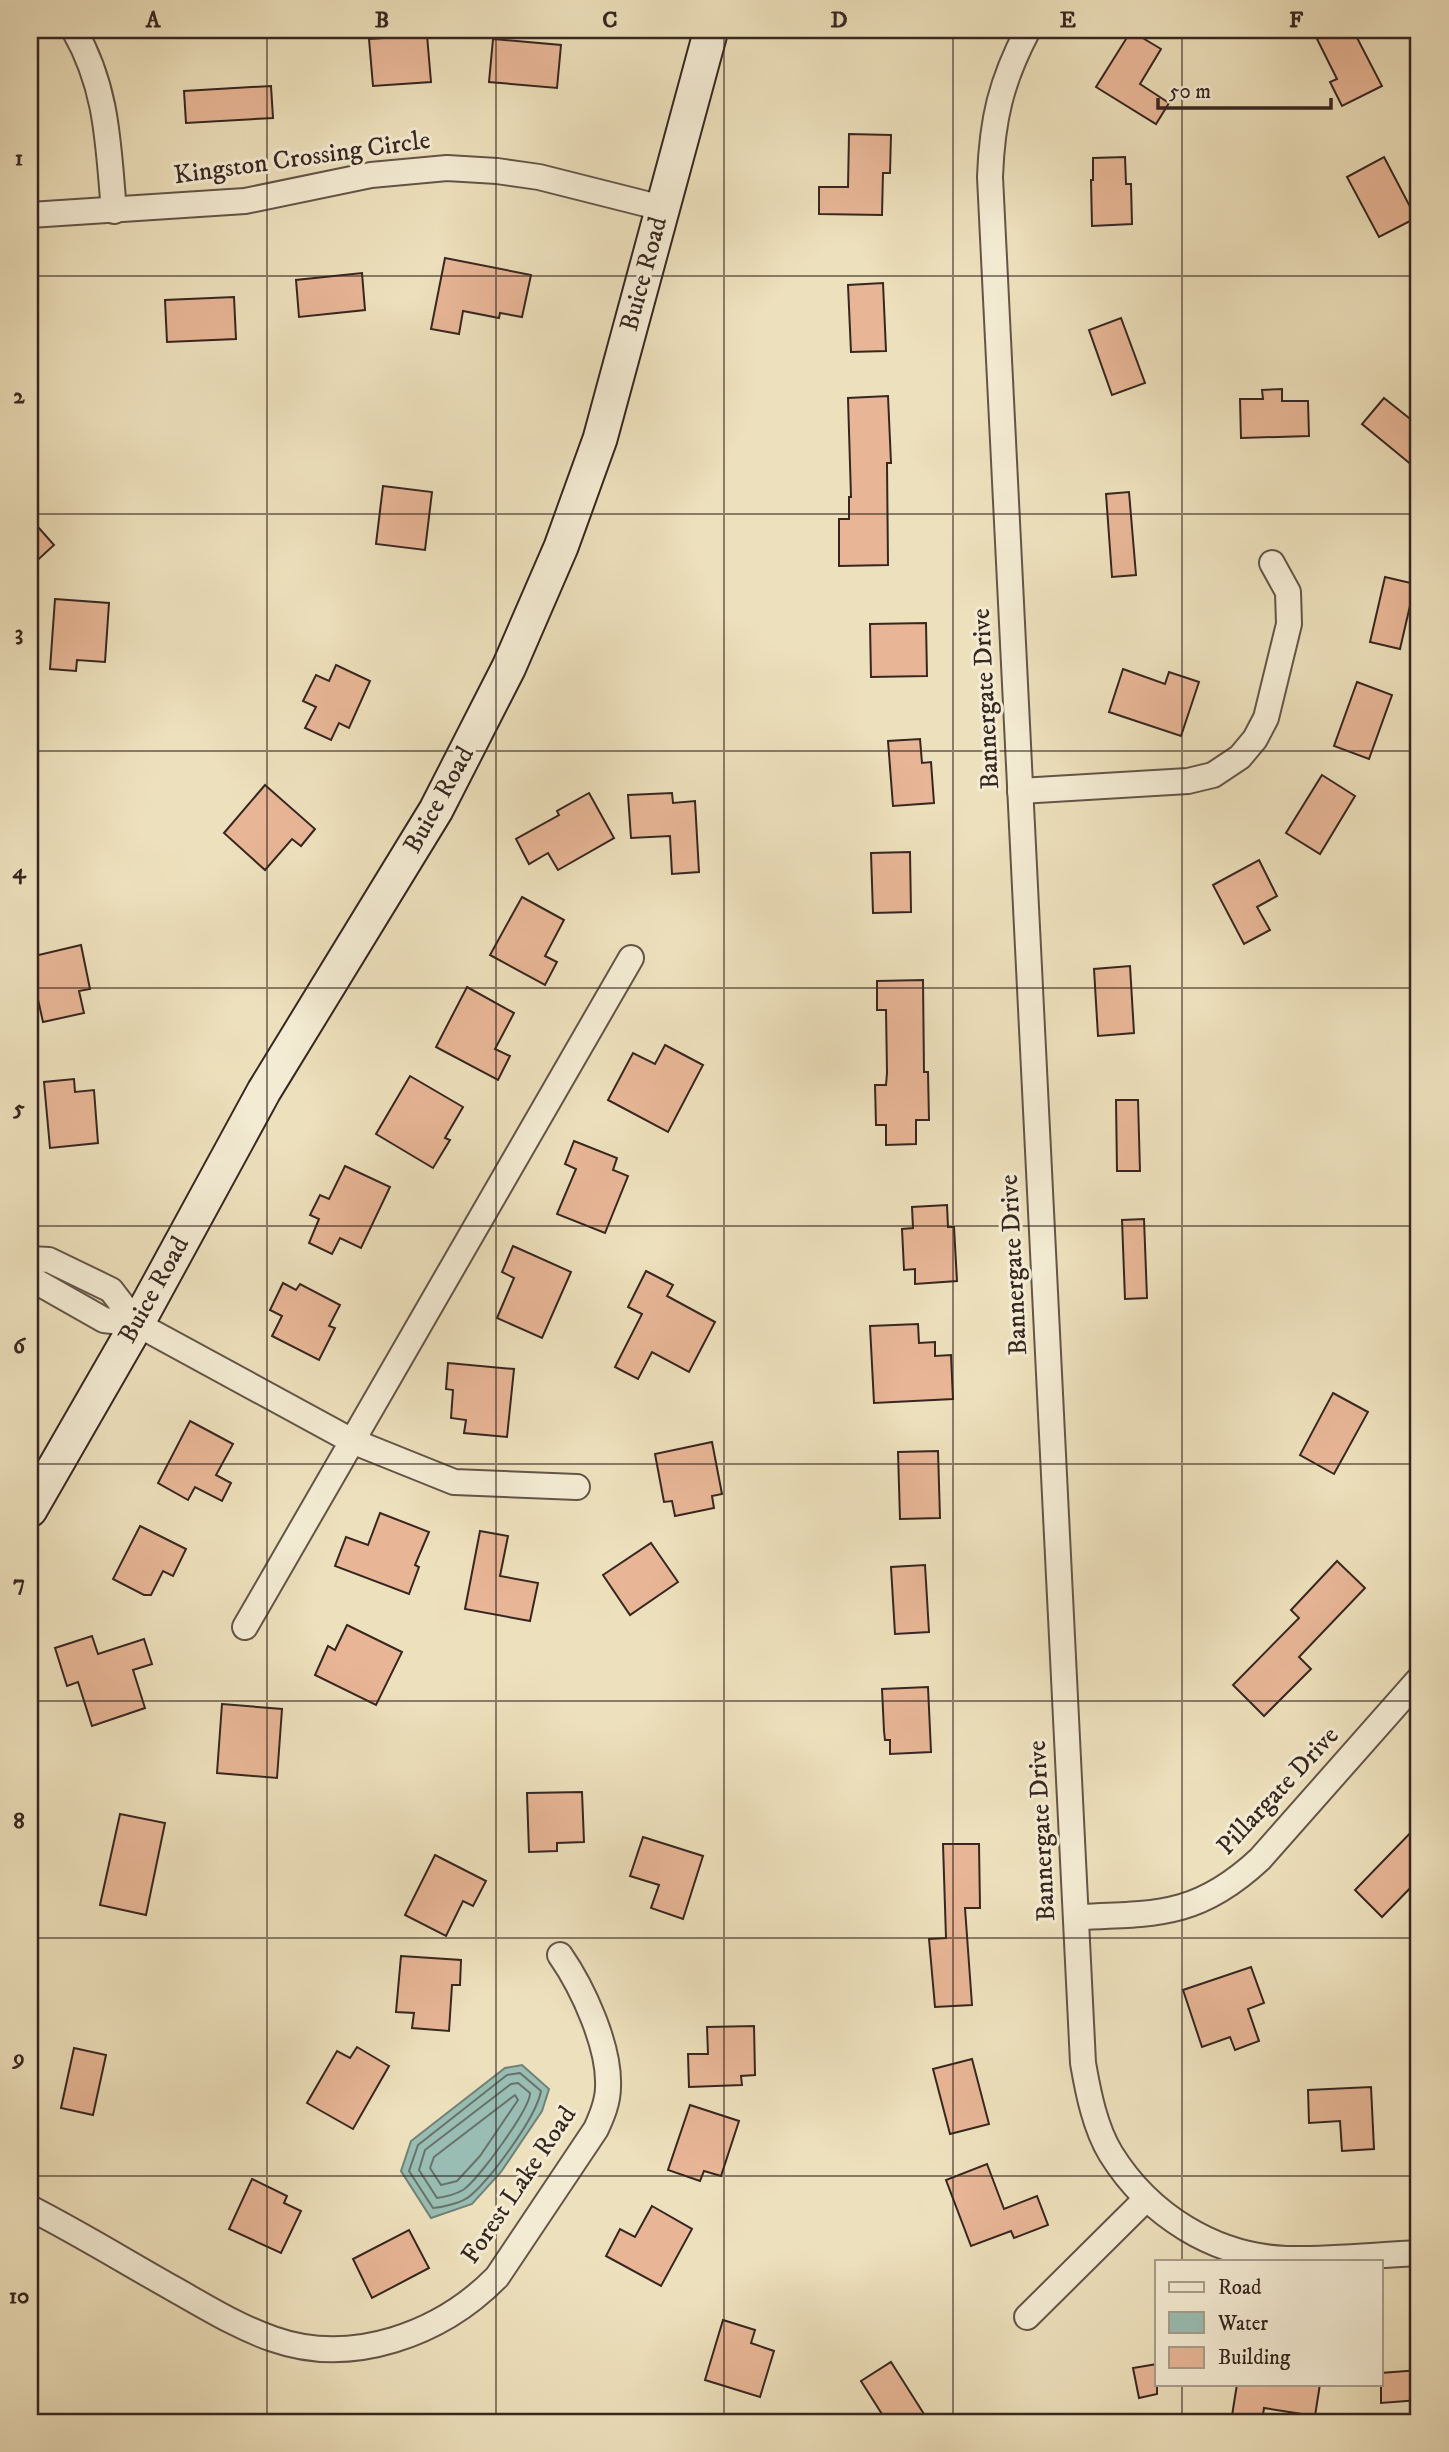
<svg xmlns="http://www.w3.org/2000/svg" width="1449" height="2452" font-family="'IM FELL DW Pica',serif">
<rect width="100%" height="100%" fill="#ede0bc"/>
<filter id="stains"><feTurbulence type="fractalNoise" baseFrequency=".00286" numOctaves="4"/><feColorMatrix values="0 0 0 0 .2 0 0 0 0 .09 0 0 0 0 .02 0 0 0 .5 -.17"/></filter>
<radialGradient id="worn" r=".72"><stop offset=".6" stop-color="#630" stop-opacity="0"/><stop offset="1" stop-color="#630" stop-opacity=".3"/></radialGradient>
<polygon fill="#99bdb2" stroke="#728178" stroke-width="2" points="522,2065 549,2089 542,2111 501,2172 472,2204 431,2218 401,2171 411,2141 505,2068"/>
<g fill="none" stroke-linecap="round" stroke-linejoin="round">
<g stroke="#68726a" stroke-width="2">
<path d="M520 2073 541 2091C536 2118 491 2178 470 2196 462 2203 443 2207 433 2208L409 2171 418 2145 507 2075Z"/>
<path d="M511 2084 518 2083 530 2093C530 2109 478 2180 463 2190 456 2194 444 2197 437 2198L419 2170 425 2150Z"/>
<polygon points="515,2095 518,2100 480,2156 457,2181 441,2185 430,2168 434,2157"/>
</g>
</g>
<g fill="#e8b696" stroke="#372721" stroke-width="2">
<polygon points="1335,30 1353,30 1382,86 1342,106 1330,82 1337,79 1317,39"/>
<polygon points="1131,31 1161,49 1140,84 1169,103 1156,124 1096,87"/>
<polygon points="427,35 431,82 373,86 369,39"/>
<polygon points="493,39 561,45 557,88 489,82"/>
<polygon points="271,86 273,118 186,123 184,91"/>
<polygon points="849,134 891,135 890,173 883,173 882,215 819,214 819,187 848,187"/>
<polygon points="1125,157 1126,184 1131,184 1132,224 1092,226 1091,180 1093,180 1093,158"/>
<polygon points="1384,157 1416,218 1379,237 1347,177"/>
<polygon points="445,258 531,275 522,317 500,313 499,318 463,311 459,334 431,329"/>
<polygon points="362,273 365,310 299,317 296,280"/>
<polygon points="883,283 886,351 851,352 848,285"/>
<polygon points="234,297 236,339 167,342 165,300"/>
<polygon points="1121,318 1145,383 1112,395 1089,330"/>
<polygon points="1282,389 1282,401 1308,401 1309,436 1241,438 1240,399 1263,399 1262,390"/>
<polygon points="888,396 891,463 887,463 888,565 839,566 839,519 849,519 849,497 851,497 848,398"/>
<polygon points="1384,398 1419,426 1419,471 1362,424"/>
<polygon points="383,486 432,492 425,550 376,544"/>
<polygon points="1129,492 1136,575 1112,577 1106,494"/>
<polygon points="30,518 54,545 30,567"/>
<polygon points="1385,577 1415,584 1400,649 1370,642"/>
<polygon points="55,599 109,603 105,662 77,660 76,671 50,669"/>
<polygon points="926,623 927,676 871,677 870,624"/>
<polygon points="336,665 370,681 349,728 339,723 331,740 305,728 316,707 303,701 316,675 329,681"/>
<polygon points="1123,669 1165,684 1169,672 1199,682 1181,736 1109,712"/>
<polygon points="1357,682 1392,695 1369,759 1334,746"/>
<polygon points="920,739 922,763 931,762 934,803 893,806 888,741"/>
<polygon points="1322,775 1355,796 1320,854 1286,833"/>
<polygon points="265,785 315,829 301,846 292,839 265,870 224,833"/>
<polygon points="589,793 614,838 558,870 548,853 529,864 516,839 559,815 557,811"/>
<polygon points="672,793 673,803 695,801 699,872 672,874 670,836 631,838 628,795"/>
<polygon points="910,852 911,912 873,913 871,853"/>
<polygon points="1259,860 1277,896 1257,907 1270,930 1244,944 1213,885"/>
<polygon points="522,897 564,920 545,956 557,962 545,985 490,955"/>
<polygon points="81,945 90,989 79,991 84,1013 43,1022 35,986 30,987 30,957"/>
<polygon points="1130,966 1134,1033 1098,1036 1094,969"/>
<polygon points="923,980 924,1072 928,1072 929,1120 916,1120 916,1144 886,1145 886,1125 876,1125 875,1085 886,1085 887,1073 886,1010 877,1010 877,981"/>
<polygon points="467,987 514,1013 495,1049 510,1056 498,1080 436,1047"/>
<polygon points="665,1045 703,1065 668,1132 608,1100 633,1053 655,1064"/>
<polygon points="410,1076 463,1107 445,1138 450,1140 433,1168 376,1134"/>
<polygon points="74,1079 75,1092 94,1090 98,1143 50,1148 44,1082"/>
<polygon points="1116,1100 1138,1100 1140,1171 1117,1171"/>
<polygon points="574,1141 617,1158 613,1170 628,1176 605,1233 557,1214 576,1169 565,1164"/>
<polygon points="345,1166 390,1187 361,1248 340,1238 332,1254 309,1243 319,1219 310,1215 320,1195 329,1199"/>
<polygon points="947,1205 948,1227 954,1227 957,1281 915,1284 915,1269 904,1270 902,1229 913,1228 912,1207"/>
<polygon points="1144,1219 1147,1298 1125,1299 1122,1220"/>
<polygon points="513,1246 571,1272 542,1338 497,1318 514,1278 502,1272"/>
<polygon points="646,1271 673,1285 667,1296 715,1322 689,1372 652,1352 638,1379 615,1367 642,1314 628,1307"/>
<polygon points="283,1283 296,1290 300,1284 340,1305 329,1326 335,1328 319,1360 272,1336 282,1316 270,1310"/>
<polygon points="918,1324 919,1343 935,1342 935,1356 951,1355 953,1399 874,1403 870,1326"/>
<polygon points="448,1363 514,1369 507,1437 464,1433 466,1420 451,1418 453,1390 446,1389"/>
<polygon points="1333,1393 1368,1412 1334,1474 1300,1455"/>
<polygon points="190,1421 233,1444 216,1475 231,1483 222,1501 195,1487 188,1500 158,1483"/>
<polygon points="712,1442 722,1494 712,1496 714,1508 675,1516 672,1501 664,1502 655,1454"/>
<polygon points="938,1451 940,1518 900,1519 898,1452"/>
<polygon points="380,1513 429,1532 415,1565 419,1567 409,1594 335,1566 346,1537 368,1545"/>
<polygon points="140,1526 186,1549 173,1576 163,1571 151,1595 144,1595 113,1579"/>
<polygon points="480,1531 508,1536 500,1576 538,1583 530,1621 465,1609"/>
<polygon points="651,1543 678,1582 630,1615 603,1575"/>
<polygon points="1337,1561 1365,1588 1299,1657 1311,1669 1264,1716 1233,1685 1299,1618 1291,1610"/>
<polygon points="925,1565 929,1632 895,1634 891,1567"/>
<polygon points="347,1625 402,1652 376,1705 315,1675 328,1646 335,1650"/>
<polygon points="92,1636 98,1654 144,1639 152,1664 133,1670 145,1708 92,1726 78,1682 67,1686 55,1648"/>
<polygon points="928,1687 931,1752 890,1754 890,1740 885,1740 884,1731 882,1689"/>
<polygon points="222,1704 282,1709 277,1778 217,1773"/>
<polygon points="582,1792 584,1842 557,1843 557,1851 529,1852 527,1793"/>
<polygon points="120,1814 165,1823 146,1915 100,1905"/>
<polygon points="1419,1824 1419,1879 1382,1917 1355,1890"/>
<polygon points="643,1837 703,1856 683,1919 651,1908 659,1885 630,1876"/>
<polygon points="943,1844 979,1844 980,1908 965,1908 972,2005 935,2007 929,1939 946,1938"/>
<polygon points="435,1855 486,1881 473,1906 463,1901 446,1936 405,1915"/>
<polygon points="401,1956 461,1960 460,1985 452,1985 449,2031 412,2028 414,2013 396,2012"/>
<polygon points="1251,1967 1264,2003 1248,2009 1259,2041 1235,2050 1230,2037 1202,2047 1183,1990"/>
<polygon points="754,2026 755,2075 741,2076 742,2085 689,2087 688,2054 708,2054 707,2027"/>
<polygon points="357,2047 389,2066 353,2129 307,2103 337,2051 350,2058"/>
<polygon points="74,2048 106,2055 93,2115 61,2108"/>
<polygon points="972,2059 989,2124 950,2134 933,2069"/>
<polygon points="1371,2087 1374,2149 1342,2151 1340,2121 1309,2123 1308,2090"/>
<polygon points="690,2105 739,2121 721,2176 704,2171 700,2181 668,2170"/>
<polygon points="987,2164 1004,2209 1037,2196 1048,2225 1014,2238 1011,2231 971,2246 946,2180"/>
<polygon points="252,2179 287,2196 284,2203 301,2211 281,2253 229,2229"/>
<polygon points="652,2206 692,2229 661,2286 606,2256 620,2229 635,2237"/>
<polygon points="409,2230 429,2268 372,2298 353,2259"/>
<polygon points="723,2320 755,2330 751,2343 774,2351 760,2397 705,2380"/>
<polygon points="891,2362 929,2422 887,2422 861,2381"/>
<polygon points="1157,2364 1157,2394 1139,2398 1133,2368"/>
<polygon points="1419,2370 1419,2400 1381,2403 1381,2373"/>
<polygon points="1237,2384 1320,2384 1315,2416 1264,2408 1262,2422 1231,2422"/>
</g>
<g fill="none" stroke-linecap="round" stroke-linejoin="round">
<defs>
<g id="street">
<path d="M74 30C108 89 108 145 114 211"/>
<path d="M1028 30C1001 81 992 120 990 177L1083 2063C1088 2092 1095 2128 1111 2154 1149 2215 1214 2256 1286 2259 1330 2260 1375 2255 1419 2253"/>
<polyline points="30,215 245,201 371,175 447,168 497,171 539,177 662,208"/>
<polyline points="1020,791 1188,781 1213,775 1240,757 1255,739 1266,718 1289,624 1288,592 1272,563"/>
<polyline points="30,1259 49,1260 111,1290 137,1324"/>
<polyline points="30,1278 104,1320 137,1324 352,1441 454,1482 577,1487"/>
<polyline points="245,1627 631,958"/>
<path d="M1076 1917C1156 1914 1198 1917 1260 1859L1419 1679"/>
<path d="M30 2208C79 2233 126 2262 174 2289 206 2307 238 2327 273 2339 352 2367 441 2334 497 2277L596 2129C602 2116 608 2102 608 2087 610 2047 583 1988 560 1955"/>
<polyline points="1027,2317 1146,2199"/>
</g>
<polyline id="secondary" points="30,1510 137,1324 264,1091 436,810 509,667 561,547 600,439 711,30"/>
</defs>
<use href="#street" stroke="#645548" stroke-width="28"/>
<use href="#secondary" stroke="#372721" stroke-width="37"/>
<use href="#street" stroke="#f3ebd3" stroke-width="24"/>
<use href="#secondary" stroke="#f3ebd3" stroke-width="33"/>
</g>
<path fill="none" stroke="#372721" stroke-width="2" stroke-opacity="0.55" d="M267 30V2422M496 30V2422M724 30V2422M953 30V2422M1182 30V2261M30 276H1419M30 514H1419M30 751H1419M30 988H1419M30 1226H1419M30 1464H1419M30 1701H1419M30 1938H1419M30 2176H1419M1182 2384V2422"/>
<g text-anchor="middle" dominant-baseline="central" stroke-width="6" stroke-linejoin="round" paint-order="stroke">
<g font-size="26" fill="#372721" stroke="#f3ebd3">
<text transform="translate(302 158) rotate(-8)">Kingston Crossing Circle</text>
<text transform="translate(644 274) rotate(-75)">Buice Road</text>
<text transform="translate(986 699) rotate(-93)">Bannergate Drive</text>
<text transform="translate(439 800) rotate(-61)">Buice Road</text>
<text transform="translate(1014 1265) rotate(-93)">Bannergate Drive</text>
<text transform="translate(154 1290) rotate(-61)">Buice Road</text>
<text transform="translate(1278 1791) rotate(-47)">Pillargate Drive</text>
<text transform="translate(1042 1831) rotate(-93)">Bannergate Drive</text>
<text transform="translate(519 2185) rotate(-56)">Forest Lake Road</text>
</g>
</g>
<rect width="1449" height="2452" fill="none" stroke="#ede0bc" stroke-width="77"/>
<rect x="1155" y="2260" width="228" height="126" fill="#f3ebd3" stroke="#a89d8c" stroke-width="2"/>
<rect x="1169" y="2282" width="35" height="10" fill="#f3ebd3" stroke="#a89d8c" stroke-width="2"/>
<text x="1218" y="2294" font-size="21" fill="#372721">Road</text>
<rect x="1169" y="2312" width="35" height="21" fill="#99bdb2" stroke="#a89d8c" stroke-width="2"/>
<text x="1218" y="2330" font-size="21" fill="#372721">Water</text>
<rect x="1169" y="2347" width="35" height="21" fill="#e8b696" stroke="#a89d8c" stroke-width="2"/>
<text x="1218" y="2364" font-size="21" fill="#372721">Building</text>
<path d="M1158 98v10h173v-10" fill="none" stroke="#372721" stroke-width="3.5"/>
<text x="1169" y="98" font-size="21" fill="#372721" stroke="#f3ebd3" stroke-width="5" paint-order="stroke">50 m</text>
<rect x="38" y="38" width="1372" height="2376" fill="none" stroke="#372721" stroke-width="2.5"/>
<g font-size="23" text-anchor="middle" font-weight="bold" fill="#372721">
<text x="153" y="27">A</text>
<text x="382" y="27">B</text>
<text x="610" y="27">C</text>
<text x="839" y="27">D</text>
<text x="1068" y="27">E</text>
<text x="1296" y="27">F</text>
<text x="19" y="165">1</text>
<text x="19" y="403">2</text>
<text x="19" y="640">3</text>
<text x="19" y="878">4</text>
<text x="19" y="1115">5</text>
<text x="19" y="1353">6</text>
<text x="19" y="1590">7</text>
<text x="19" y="1828">8</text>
<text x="19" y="2065">9</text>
<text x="19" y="2303">10</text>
</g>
<rect width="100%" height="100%" filter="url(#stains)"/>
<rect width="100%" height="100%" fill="url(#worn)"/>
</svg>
